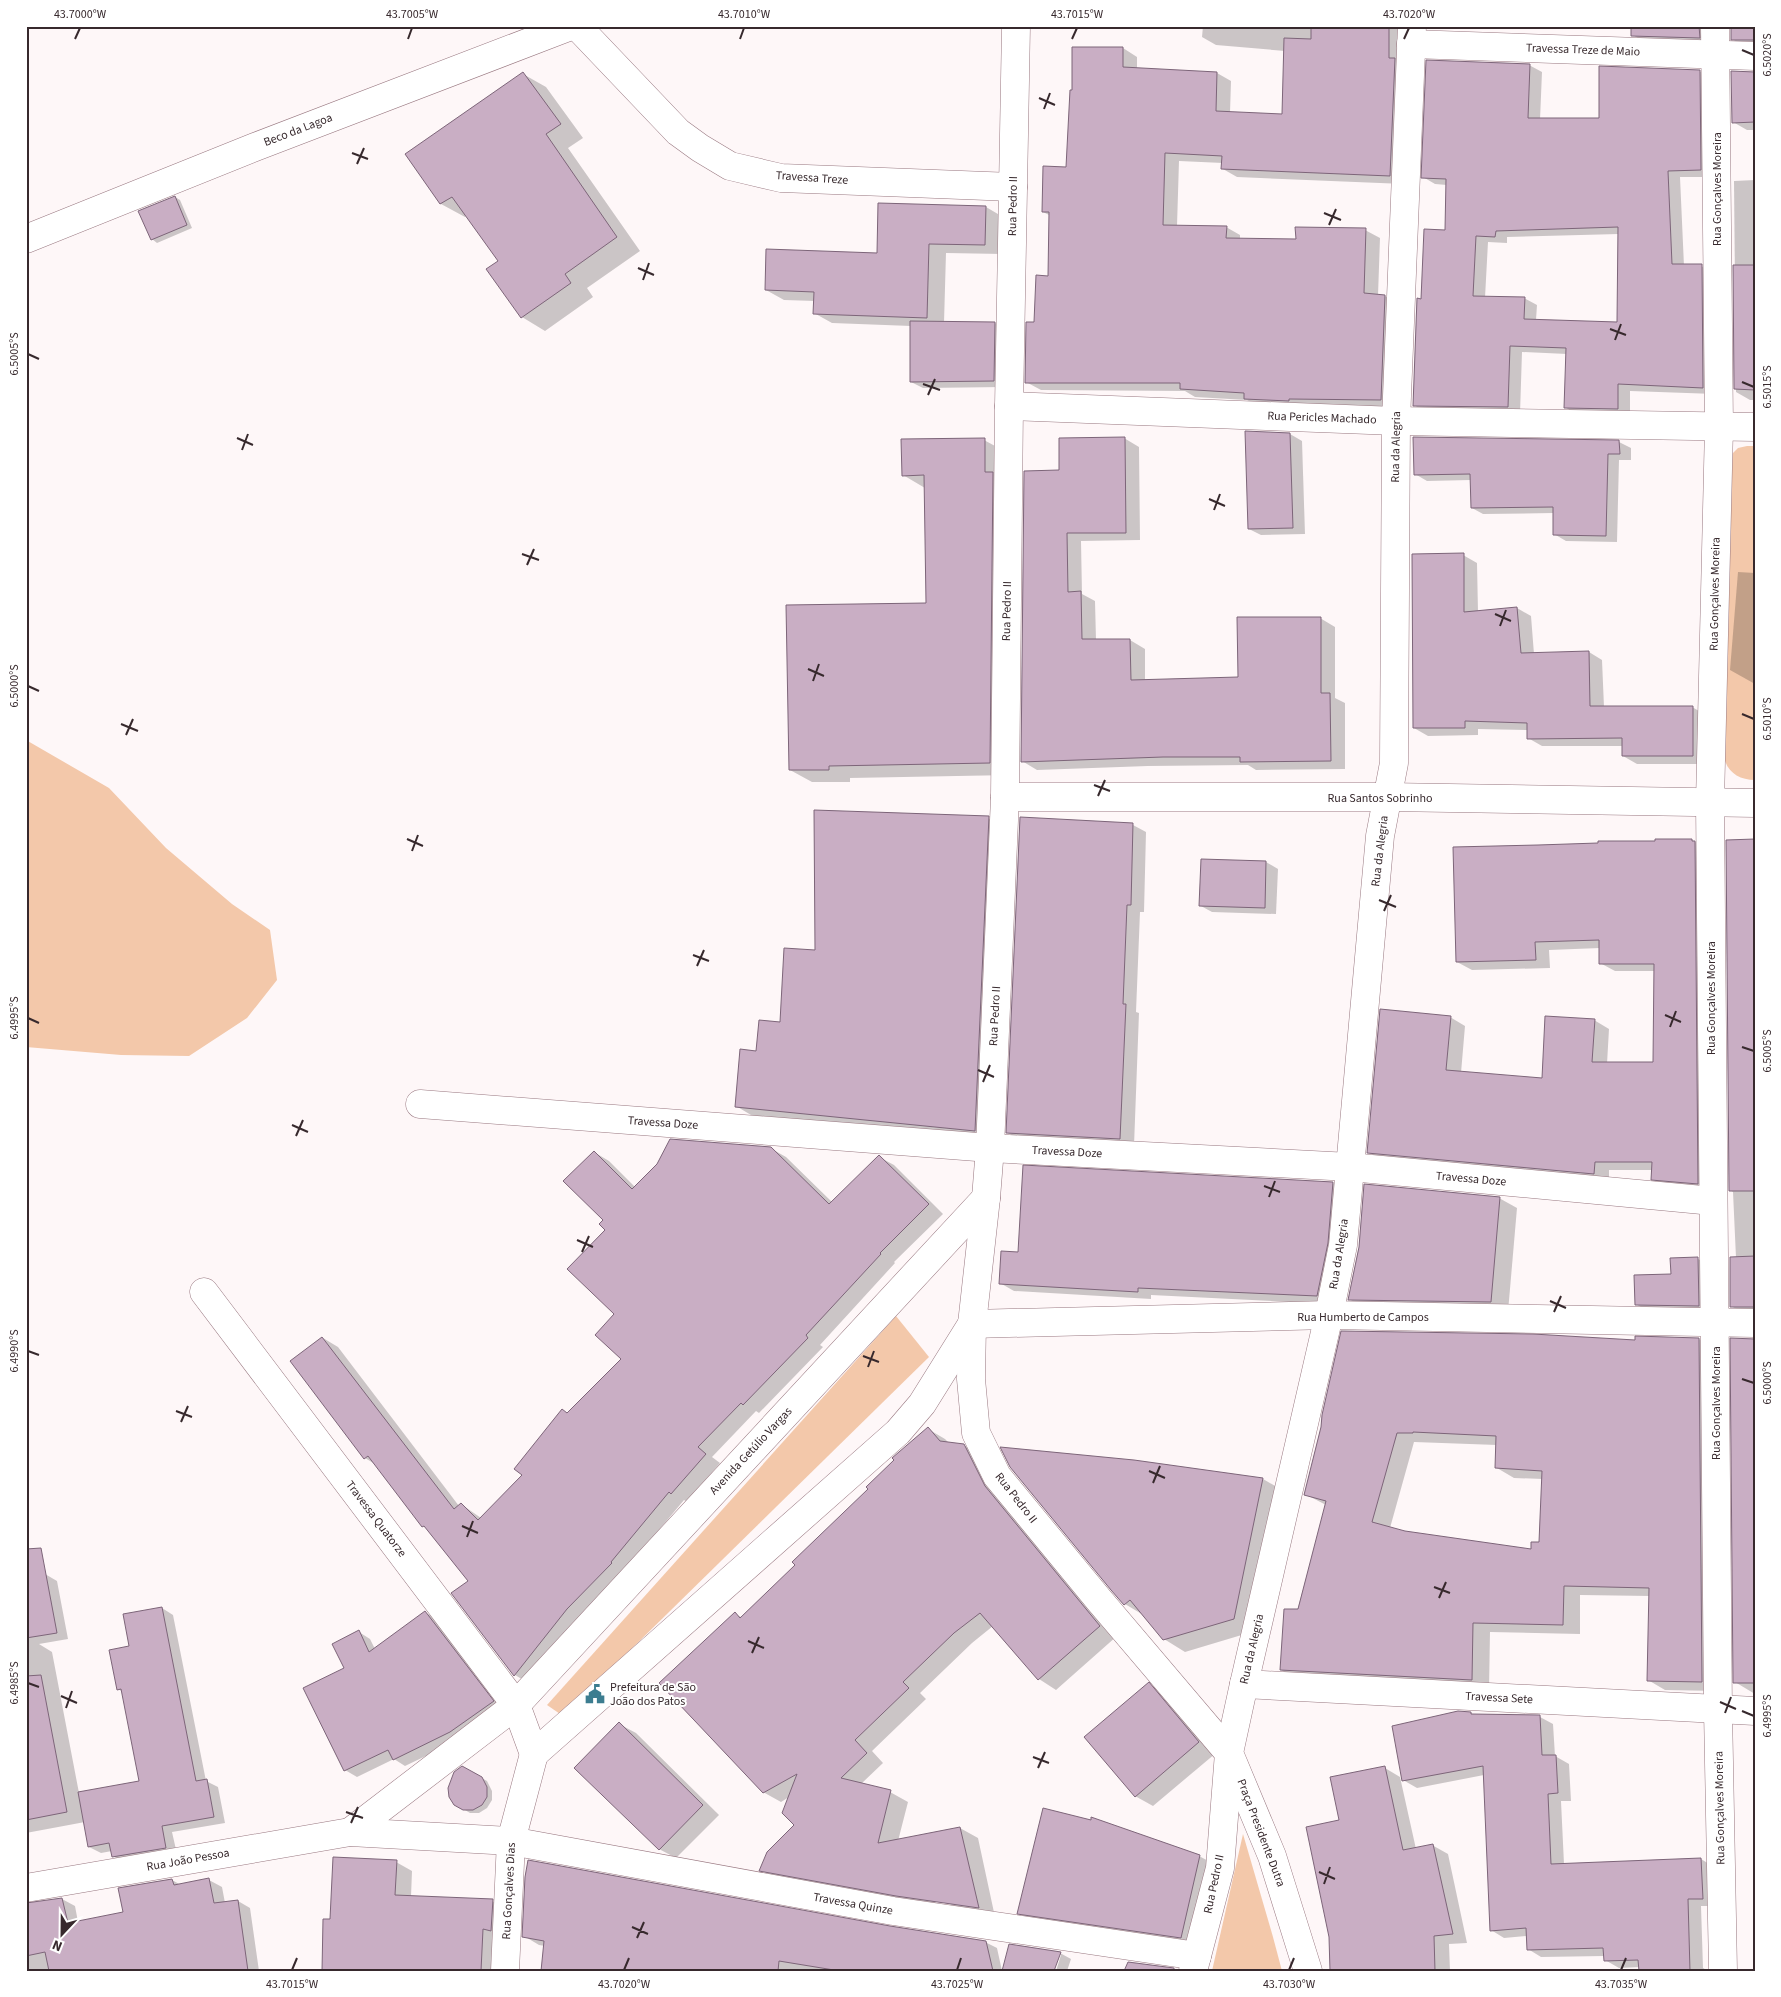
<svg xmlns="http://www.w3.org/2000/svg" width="1781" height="1997" font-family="'Source Sans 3',sans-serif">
<rect width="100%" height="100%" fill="#fef7f8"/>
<g fill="#f3c8aa">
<path d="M1747 446H1755V780C1739 780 1727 772 1724 757L1731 455 1738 448Z"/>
<polygon points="26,740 109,788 166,848 232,904 270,930 277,980 247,1018 189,1056 121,1055 26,1047"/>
<polygon points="896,1316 929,1357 563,1716 547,1705"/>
<polygon points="1243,1834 1273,1937 1282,1971 1212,1971"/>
</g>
<g fill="#0003" fill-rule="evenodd">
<polygon points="1203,26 1408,26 1404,184 1237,177 1223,169 1223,163 1179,161 1177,226 1226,227 1240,235 1240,239 1297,240 1365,230 1380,238 1378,296 1385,296 1399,305 1395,408 1260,407 1247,400 1195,397 1185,391 1041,390 1026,382 1035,323 1049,277 1051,216 1043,212 1067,168 1123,48 1137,57 1137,69 1217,73 1231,81 1230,113 1283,115 1285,51 1216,45 1202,37"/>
<polygon points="1633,26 1716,26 1714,46 1647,44 1633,35"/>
<polygon points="1731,26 1755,26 1755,47 1746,47 1732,39"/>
<path d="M1529 65 1542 72 1540 120 1600 119 1699 71 1712 78 1713 177H1680L1684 266H1701L1714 273 1715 394 1630 391V415H1577L1565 407 1567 354 1522 352 1520 414 1426 412 1414 405 1422 300 1446 231 1447 185 1435 184 1423 177ZM1619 234V323L1536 320 1537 305 1524 298H1485L1488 242 1507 243V237Z"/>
<polygon points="1755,73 1755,130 1747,130 1733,122"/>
<polygon points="523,74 546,87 583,138 568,148 640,251 587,288 593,297 545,331 522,317 488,270 500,261 467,215 465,217 441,204 407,155"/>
<polygon points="1755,180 1755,400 1750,400 1736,392 1734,181"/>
<polygon points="175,197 180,200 192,228 157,243 152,239"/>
<polygon points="986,207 1003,217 1002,254 946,253 944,323 995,323 1006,330 1005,387 923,388 911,382 911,326 832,323 814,313 815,301 784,300 766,290 878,254"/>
<polygon points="1290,434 1302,441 1305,534 1261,535 1249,529"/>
<polygon points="1124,438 1139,447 1140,540 1081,541 1082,594 1095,601 1096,640 1130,640 1145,649 1145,681 1240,678 1320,618 1335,627 1335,698 1345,703 1345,769 1256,770 1248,765 1148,766 1037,770 1022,761 1060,471"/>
<polygon points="984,440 1006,452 1011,775 850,778 850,782 812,782 790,770 927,605 925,488 903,475"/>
<polygon points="1619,442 1631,448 1631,460 1619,460 1617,542 1566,541 1554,534 1554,513 1483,514 1472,508 1471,480 1427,481 1415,474"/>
<polygon points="1463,555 1477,563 1478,612 1517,608 1531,616 1534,654 1589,652 1602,660 1604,707 1692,707 1706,715 1707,764 1637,764 1623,756 1623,746 1542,746 1528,738 1528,730 1478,729 1478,735 1428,736 1414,728"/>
<polygon points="1738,572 1755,573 1755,684 1730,670"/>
<polygon points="988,818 1008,829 995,1142 756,1118 736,1106 781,1023 816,951"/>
<polygon points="1021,819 1133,825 1146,832 1144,912 1140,912 1136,1012 1139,1013 1134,1146 1021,1140 1008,1133"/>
<polygon points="1657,840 1692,840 1707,849 1712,1191 1667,1187 1653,1179 1653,1170 1609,1170 1609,1182 1383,1161 1368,1152 1450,1017 1465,1026 1461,1073 1543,1080 1594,1020 1609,1029 1607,1064 1654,1063 1655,971 1615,971 1600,963 1600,948 1549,950 1550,968 1472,970 1457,962 1657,842"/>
<polygon points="1755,840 1755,1315 1747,1315 1731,1306 1736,1258 1733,1192 1730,1190"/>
<polygon points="1266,862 1278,869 1276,914 1212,912 1201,906"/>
<polygon points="770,1148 786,1157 833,1203 879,1157 894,1165 943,1214 894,1262 895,1263 820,1345 823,1347 759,1413 756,1411 712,1457 720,1463 687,1502 684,1500 530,1684 515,1675 453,1593 469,1581 427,1529 423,1526 375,1464 365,1458 323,1338 338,1347 459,1506 461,1504 481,1518 524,1475 568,1414 623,1359 607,1230 594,1152 609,1161 636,1188"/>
<polygon points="1333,1183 1347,1191 1331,1304 1151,1295 1151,1299 1014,1291 1000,1283 1020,1254"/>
<polygon points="1499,1198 1517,1208 1508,1312 1367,1309 1349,1299"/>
<polygon points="1671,1259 1698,1259 1710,1265 1710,1312 1647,1311 1636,1304 1672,1276"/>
<path d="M1699 1339 1716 1349 1719 1691 1665 1690 1648 1680 1650 1596 1580 1595V1634L1490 1632 1489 1690 1298 1680 1281 1670 1326 1505 1305 1494 1323 1427 1637 1341ZM1414 1442 1497 1445V1468L1514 1478 1543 1479 1541 1543 1533 1550 1405 1532 1390 1528Z"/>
<polygon points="1755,1340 1755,1694 1735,1682"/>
<polygon points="928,1429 945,1439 950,1444 963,1445 981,1455 1117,1636 1056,1690 1039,1679 993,1626 972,1643 920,1693 926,1699 872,1751 883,1763 861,1784 890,1792 908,1802 898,1841 960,1828 978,1838 995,1917 966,1913 937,1897 934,1908 778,1880 761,1870 795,1825 789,1797 781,1802 763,1792 735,1614 741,1617 797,1565"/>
<polygon points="1263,1479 1284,1491 1255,1631 1185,1652 1164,1639 1145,1616 1125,1604"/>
<polygon points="45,1574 57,1581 68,1639 39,1644 52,1652 79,1793 140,1782 123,1692 118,1689 131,1647 162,1608 173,1615 206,1781 218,1787 225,1823 172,1832 177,1854 124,1863 113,1856 112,1851 101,1853 89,1847 85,1822 26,1833 26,1643 28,1643 26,1642 26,1578"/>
<polygon points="426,1613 437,1619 504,1708 461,1739 405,1766 394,1759 357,1777 345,1770 345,1668 359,1632 370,1639 375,1649"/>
<polygon points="1149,1684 1166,1694 1216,1753 1153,1806 1135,1796"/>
<polygon points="1471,1713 1474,1715 1540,1717 1553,1724 1555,1756 1569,1764 1571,1801 1561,1801 1564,1864 1701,1859 1714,1867 1716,1906 1701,1906 1703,1968 1708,1971 1640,1971 1640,1967 1619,1968 1605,1960 1605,1956 1541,1957 1528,1949 1527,1936 1504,1938 1491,1930 1484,1775 1417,1788 1403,1780"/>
<polygon points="619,1724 636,1733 719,1815 676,1858 659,1849"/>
<polygon points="462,1767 487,1781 492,1791 492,1800 487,1808 479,1813 470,1813 455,1804"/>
<polygon points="1385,1768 1400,1777 1416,1849 1432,1845 1448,1854 1467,1943 1449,1944 1450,1971 1331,1971 1341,1821"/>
<polygon points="1091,1821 1199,1856 1214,1864 1196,1945 1033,1921 1018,1913"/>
<polygon points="396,1862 412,1871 411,1897 492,1901 508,1910 497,1971 323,1971 331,1921"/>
<polygon points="172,1880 181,1885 209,1880 222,1887 225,1903 238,1901 250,1908 259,1971 26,1971 26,1904 62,1899 75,1906 78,1922 125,1913"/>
<polygon points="524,1936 921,1971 795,1969 794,1971 543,1971 545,1946 539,1945"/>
<polygon points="985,1942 997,1948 1002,1971 945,1971"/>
<polygon points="1060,1953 1071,1959 1067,1971 1056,1971 1061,1955 1058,1955"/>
</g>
<g fill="#c9aec4" stroke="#7d6579" fill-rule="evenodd">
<polygon points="1311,26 1389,26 1389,58 1395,58 1390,176 1221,169 1222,156 1165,153 1163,225 1227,226 1226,238 1296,239 1295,227 1366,228 1364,293 1385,295 1381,400 1289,399 1289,401 1244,399 1244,393 1180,389 1180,383 1025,383 1026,322 1034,322 1036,275 1048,276 1049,212 1042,212 1043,166 1066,167 1070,90 1072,90 1072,47 1123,47 1123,67 1217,72 1216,111 1282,114 1284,38 1311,39"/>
<polygon points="1631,26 1699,26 1700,38 1631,36"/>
<rect x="1731" y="26" width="24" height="14"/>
<path d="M1426 60 1530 64 1528 118H1599V66L1700 70 1701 170 1668 171 1672 264H1702L1703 388 1618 384V409L1564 408 1566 348 1510 346 1508 407 1413 406 1417 298 1421 299 1424 229 1445 230 1446 179 1421 178ZM1618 227 1617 322 1524 319 1525 297 1473 296 1476 236 1495 237 1496 231Z"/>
<polygon points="1731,71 1755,72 1755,122 1732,123"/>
<polygon points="523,72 561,124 546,134 617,237 565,274 571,283 521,318 486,269 498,261 452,197 440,204 405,154"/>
<polygon points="175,196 187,225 151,240 138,211"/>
<polygon points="878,203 986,206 985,245 929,244 927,318 813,314 814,292 765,290 766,249 877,253"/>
<polygon points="1733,265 1755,265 1755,390 1734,389"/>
<polygon points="910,321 995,322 994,381 910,382"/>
<polygon points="1245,431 1290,433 1293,528 1248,529"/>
<polygon points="1125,437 1126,533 1067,533 1068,592 1081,591 1082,639 1130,639 1131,680 1238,677 1237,617 1321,617 1321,693 1330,693 1331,761 1240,762 1240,757 1163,757 1021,762 1024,471 1059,470 1059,438"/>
<polygon points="1413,437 1619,440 1620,454 1608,454 1606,536 1553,535 1553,507 1471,508 1470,474 1414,475"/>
<polygon points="985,438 985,472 993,472 990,763 829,766 829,770 789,770 786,605 926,603 924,475 902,476 901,439"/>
<polygon points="1464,553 1464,612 1517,607 1521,653 1589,651 1590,706 1693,706 1693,756 1622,756 1622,738 1527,739 1527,723 1465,721 1465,728 1413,728 1412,554"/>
<polygon points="814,810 989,816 975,1131 735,1107 740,1049 756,1051 759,1020 780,1022 784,948 815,950"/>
<polygon points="1020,817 1133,823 1131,905 1127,905 1123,1004 1126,1004 1120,1139 1006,1133"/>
<polygon points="1655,839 1692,839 1692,841 1695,841 1698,1184 1651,1180 1652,1162 1595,1162 1594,1174 1367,1153 1380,1009 1451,1016 1446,1070 1542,1078 1545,1016 1595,1019 1592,1062 1653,1062 1654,964 1599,964 1599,940 1535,942 1536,960 1456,962 1453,847 1538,845 1598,843 1598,841 1655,841"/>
<polygon points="1755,839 1755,1191 1729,1191 1726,840"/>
<polygon points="1201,859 1266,861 1265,908 1199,906"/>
<polygon points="670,1139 771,1147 829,1204 879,1155 929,1204 880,1253 881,1254 806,1335 808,1338 743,1405 741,1403 698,1447 706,1454 671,1494 669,1492 611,1562 612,1563 567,1609 514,1676 451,1593 468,1581 424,1526 422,1527 368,1456 364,1459 290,1361 322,1337 454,1509 461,1503 478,1520 522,1475 514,1469 562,1409 567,1413 621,1359 595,1335 614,1314 567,1269 605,1230 599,1224 603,1220 563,1181 594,1151 632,1189 657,1164"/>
<polygon points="1023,1165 1333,1182 1328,1243 1317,1296 1138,1288 1138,1292 999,1284 1001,1251 1018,1252"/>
<polygon points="1364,1184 1500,1197 1491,1302 1348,1300 1359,1247"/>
<polygon points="1755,1256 1755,1307 1730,1307 1730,1257"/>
<polygon points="1698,1257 1699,1306 1635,1305 1634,1275 1671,1274 1670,1258"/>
<path d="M1341 1331 1533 1334 1635 1340V1336L1699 1338 1702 1682 1647 1681 1649 1588 1564 1586 1563 1625 1473 1623 1472 1680 1280 1670 1284 1609H1298L1326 1501 1304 1495 1321 1427 1322 1415ZM1413 1432 1496 1436 1495 1468 1542 1471 1539 1542H1531V1549L1405 1531 1372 1522 1397 1433H1413Z"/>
<polygon points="1730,1338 1755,1339 1755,1683 1733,1683"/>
<polygon points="928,1427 940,1441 964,1444 985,1486 1100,1626 1038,1680 980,1613 954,1633 903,1682 909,1688 855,1740 867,1753 841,1778 891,1790 878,1843 960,1827 979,1908 896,1896 759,1871 767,1852 794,1825 782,1813 797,1774 763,1793 659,1683 735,1612 740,1618 795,1565 792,1562 868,1489 866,1487 894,1460 892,1458"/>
<polygon points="1000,1447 1134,1460 1263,1478 1234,1619 1163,1640 1130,1600 1124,1605 1111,1590 1010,1467"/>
<polygon points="41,1548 57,1633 26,1638 26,1549"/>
<polygon points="162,1607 196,1781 207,1779 214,1817 162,1826 166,1848 112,1857 109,1843 88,1847 78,1792 139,1781 121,1689 117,1690 109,1650 129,1646 123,1614"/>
<polygon points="425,1611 494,1701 450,1732 393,1760 388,1750 344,1771 303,1688 344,1668 332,1644 359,1630 369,1652"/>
<polygon points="41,1675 67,1812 26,1820 26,1676"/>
<polygon points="1149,1682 1199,1742 1135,1797 1084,1737"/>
<polygon points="1458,1711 1471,1712 1471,1714 1540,1715 1542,1755 1556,1755 1558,1793 1548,1794 1551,1864 1701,1858 1703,1899 1688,1899 1690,1971 1639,1971 1638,1960 1604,1961 1603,1948 1527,1950 1526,1928 1490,1931 1483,1766 1402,1781 1392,1726"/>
<polygon points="619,1722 703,1805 659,1850 574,1768"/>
<polygon points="462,1766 482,1777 487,1787 487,1797 482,1805 473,1810 463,1810 454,1805 449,1797 448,1788 454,1772"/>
<polygon points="1385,1766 1403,1850 1433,1844 1453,1934 1434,1936 1435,1971 1330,1971 1329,1937 1306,1827 1339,1820 1330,1777"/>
<polygon points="1043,1808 1091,1820 1091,1817 1200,1855 1181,1938 1017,1914"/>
<polygon points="333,1857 397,1860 395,1895 493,1899 491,1931 483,1929 481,1971 322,1971 323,1919 330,1919"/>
<polygon points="528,1860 890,1926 986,1941 993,1971 840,1971 779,1961 778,1971 541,1971 544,1941 522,1937 525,1877"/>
<polygon points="209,1878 214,1903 238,1900 248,1971 49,1971 45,1952 26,1956 26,1903 62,1898 68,1923 123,1912 118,1888 172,1879 174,1885"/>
<polygon points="1009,1944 1061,1952 1054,1971 1002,1971"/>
<polygon points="1128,1962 1174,1968 1174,1971 1124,1971"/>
</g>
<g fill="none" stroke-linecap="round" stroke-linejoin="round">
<defs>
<g id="minor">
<polyline points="577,26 678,132 700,148 730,166 781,178 1013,187"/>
<polyline points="1715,26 1719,427 1710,802 1718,1710 1723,1971"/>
<polyline points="1411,44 1755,56"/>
<polyline points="26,239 255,147 571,26"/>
<polyline points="1009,406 1396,421 1755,427"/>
<polyline points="1005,797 1388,797 1755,803"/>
<polyline points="420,1104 990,1148 1350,1167 1713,1201"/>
<polyline points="204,1292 516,1705 534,1754"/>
<polyline points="1244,1684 1755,1711"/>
<polyline points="534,1754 898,1432 922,1404 972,1324 1329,1315 1755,1323"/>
<polyline points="350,1832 516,1705 986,1198"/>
<polyline points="26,1888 350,1832 511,1841 893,1911 1197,1956"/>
<polyline points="505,1971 511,1841 534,1754"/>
<polyline points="1308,1971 1272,1856 1229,1753 1244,1684 1329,1315 1343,1245 1380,836 1394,763 1396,421 1412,26"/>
</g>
<polyline id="tertiary" points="1016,26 1009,406 1005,797 990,1148 986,1198 972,1324 971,1379 976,1433 997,1476 1099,1600 1229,1753 1220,1868 1193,1971"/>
</defs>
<use href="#minor" stroke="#997881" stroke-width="29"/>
<use href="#tertiary" stroke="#997881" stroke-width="29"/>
<use href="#minor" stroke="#fff" stroke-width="28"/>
<use href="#tertiary" stroke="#fff" stroke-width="28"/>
</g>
<path fill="none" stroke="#37292d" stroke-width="2" d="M75 39 80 28M408 39 412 28M740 39 744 28M1072 39 1077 28M1404 39 1409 28M1742 50 1754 55M1039 98 1055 105M1044 109 1050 93M352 153 368 159M357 164 364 148M1324 213 1341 220M1329 225 1336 209M638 268 654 275M643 280 649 263M1610 329 1626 335M1615 340 1621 324M28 354 39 359M1742 382 1754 387M923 384 940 390M928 395 935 379M237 438 253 445M242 450 248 434M1209 499 1225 506M1214 510 1220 494M522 554 539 560M527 565 534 549M1495 614 1511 621M1500 626 1506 610M808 669 824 676M813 681 819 664M28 686 39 691M1742 714 1754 719M121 724 138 731M126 735 133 719M1094 785 1110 791M1098 796 1105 780M407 839 423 846M412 851 418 835M1379 900 1396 907M1384 911 1391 895M693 955 709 961M697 966 704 950M1665 1015 1681 1022M28 1018 39 1023M1670 1027 1676 1011M1742 1047 1754 1051M978 1070 994 1077M983 1082 990 1065M292 1125 308 1132M296 1136 303 1120M1264 1186 1280 1192M1269 1197 1275 1181M577 1240 593 1247M582 1252 589 1236M1550 1301 1566 1308M1554 1312 1561 1296M28 1351 39 1355M863 1356 879 1362M868 1367 874 1351M1742 1379 1754 1383M176 1411 192 1417M181 1422 188 1406M1149 1471 1165 1478M1153 1483 1160 1466M462 1526 478 1533M467 1537 473 1521M1434 1587 1450 1593M1439 1598 1446 1582M748 1641 764 1648M752 1653 759 1637M28 1683 39 1687M61 1696 77 1703M1720 1702 1736 1709M66 1708 72 1691M1742 1711 1754 1716M1725 1713 1731 1697M1033 1757 1049 1763M1038 1768 1045 1752M346 1812 363 1818M351 1823 358 1807M1319 1872 1335 1879M1324 1884 1330 1867M632 1927 648 1934M637 1938 644 1922M292 1970 297 1958M624 1970 629 1958M957 1970 961 1958M1289 1970 1294 1958M1621 1970 1626 1958"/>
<defs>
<symbol id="civic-bare" viewBox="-9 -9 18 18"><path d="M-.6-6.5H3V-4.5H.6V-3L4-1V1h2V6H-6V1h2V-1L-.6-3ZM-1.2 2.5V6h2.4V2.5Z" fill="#3c7d90" stroke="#fff" stroke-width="2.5" paint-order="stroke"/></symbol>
</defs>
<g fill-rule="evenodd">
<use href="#civic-bare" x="581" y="1680" width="28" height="28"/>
</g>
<g text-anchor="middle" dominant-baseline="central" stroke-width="4" stroke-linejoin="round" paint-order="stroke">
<g font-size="12" fill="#37292d" stroke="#fff">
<text transform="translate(1583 50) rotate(2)">Travessa Treze de Maio</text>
<text transform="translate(298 130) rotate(-21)">Beco da Lagoa</text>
<text transform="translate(812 178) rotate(4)">Travessa Treze</text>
<text transform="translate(1717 189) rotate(-90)">Rua Gonçalves Moreira</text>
<text transform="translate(1013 206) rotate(-89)">Rua Pedro II</text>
<text transform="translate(1322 418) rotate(2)">Rua Pericles Machado</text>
<text transform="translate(1396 447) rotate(-89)">Rua da Alegria</text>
<text transform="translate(1715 594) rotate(-89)">Rua Gonçalves Moreira</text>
<text transform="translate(1007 611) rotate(-89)">Rua Pedro II</text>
<text x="1380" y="798">Rua Santos Sobrinho</text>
<text transform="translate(1380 851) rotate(-83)">Rua da Alegria</text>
<text transform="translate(1711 998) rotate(-90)">Rua Gonçalves Moreira</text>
<text transform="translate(995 1016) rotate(-87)">Rua Pedro II</text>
<text transform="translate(663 1123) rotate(4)">Travessa Doze</text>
<text transform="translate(1067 1152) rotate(3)">Travessa Doze</text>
<text transform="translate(1471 1179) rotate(5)">Travessa Doze</text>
<text transform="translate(1339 1254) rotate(-81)">Rua da Alegria</text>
<text x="1363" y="1317">Rua Humberto de Campos</text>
<text transform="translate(1716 1403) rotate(-90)">Rua Gonçalves Moreira</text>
<text transform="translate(751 1451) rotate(-47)">Avenida Getúlio Vargas</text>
<text transform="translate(1016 1498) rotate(52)">Rua Pedro II</text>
<text transform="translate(376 1519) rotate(53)">Travessa Quatorze</text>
<text transform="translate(1252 1649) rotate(-77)">Rua da Alegria</text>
<text transform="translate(1499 1698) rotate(3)">Travessa Sete</text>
<text transform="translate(1720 1808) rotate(-91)">Rua Gonçalves Moreira</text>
<text transform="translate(1261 1833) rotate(69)">Praça Presidente Dutra</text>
<text transform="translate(188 1860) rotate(-10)">Rua João Pessoa</text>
<text transform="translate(1214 1884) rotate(-78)">Rua Pedro II</text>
<text transform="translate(509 1891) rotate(-87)">Rua Gonçalves Dias</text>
<text transform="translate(853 1904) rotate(10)">Travessa Quinze</text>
</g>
<g font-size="12" fill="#37292d" stroke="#fff" text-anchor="start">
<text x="610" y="1687">Prefeitura de São<tspan x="610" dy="14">João dos Patos</tspan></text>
</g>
</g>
<rect width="1781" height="1997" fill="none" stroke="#ffffff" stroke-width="55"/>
<g transform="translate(62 1934) rotate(202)" stroke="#ffffff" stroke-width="4" paint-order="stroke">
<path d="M0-4L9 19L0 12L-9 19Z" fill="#37292d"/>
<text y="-8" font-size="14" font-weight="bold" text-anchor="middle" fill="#37292d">N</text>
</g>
<rect x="28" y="28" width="1726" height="1942" fill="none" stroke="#37292d" stroke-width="2"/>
<g font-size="12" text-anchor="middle" fill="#37292d">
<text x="80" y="18">43.7000°W</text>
<text x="412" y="18">43.7005°W</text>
<text x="744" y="18">43.7010°W</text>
<text x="1077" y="18">43.7015°W</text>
<text x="1409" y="18">43.7020°W</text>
<text transform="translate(1767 55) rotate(-90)" y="4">6.5020°S</text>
<text transform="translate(14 354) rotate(-90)" y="4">6.5005°S</text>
<text transform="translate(1767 387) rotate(-90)" y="4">6.5015°S</text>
<text transform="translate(14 686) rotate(-90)" y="4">6.5000°S</text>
<text transform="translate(1767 719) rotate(-90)" y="4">6.5010°S</text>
<text transform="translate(14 1018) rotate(-90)" y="4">6.4995°S</text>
<text transform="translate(1767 1051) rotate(-90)" y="4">6.5005°S</text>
<text transform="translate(14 1351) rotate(-90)" y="4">6.4990°S</text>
<text transform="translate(1767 1383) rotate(-90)" y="4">6.5000°S</text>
<text transform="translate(14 1683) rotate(-90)" y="4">6.4985°S</text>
<text transform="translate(1767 1716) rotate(-90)" y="4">6.4995°S</text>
<text x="292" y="1988">43.7015°W</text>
<text x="624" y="1988">43.7020°W</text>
<text x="957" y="1988">43.7025°W</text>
<text x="1289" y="1988">43.7030°W</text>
<text x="1621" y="1988">43.7035°W</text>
</g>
</svg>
